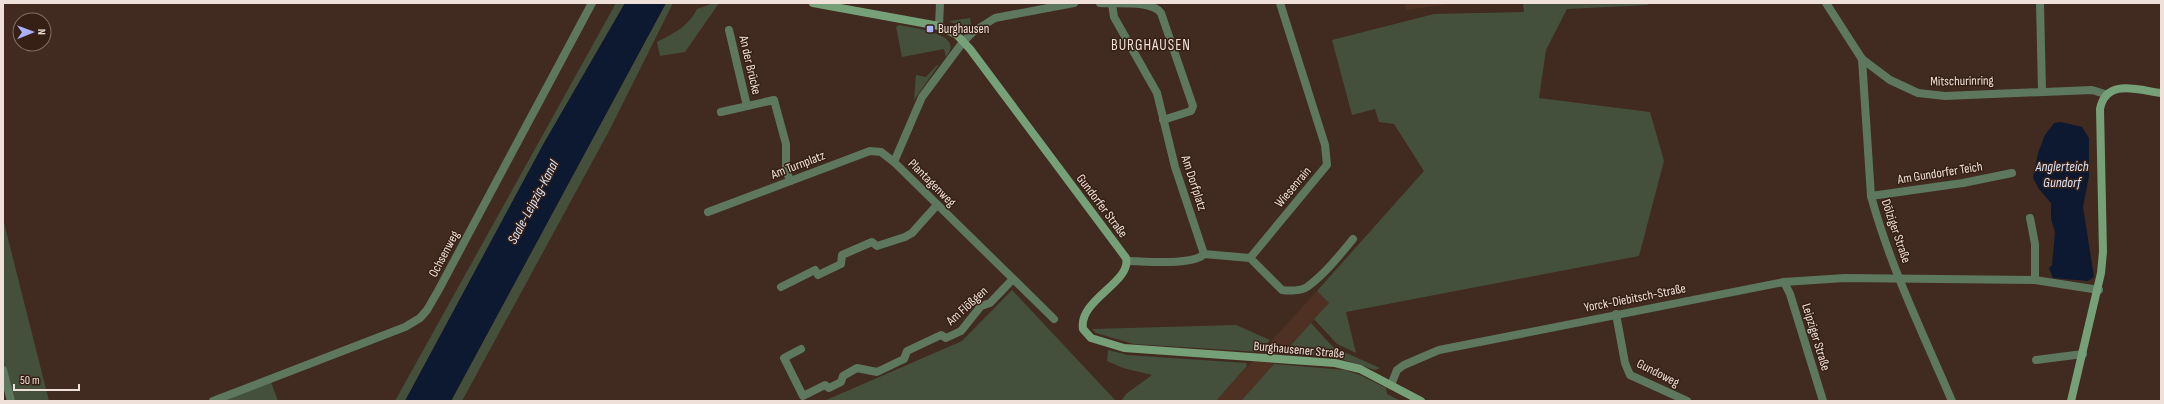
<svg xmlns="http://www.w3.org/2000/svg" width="2164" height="404" font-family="'Sofia Sans Condensed',sans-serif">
<rect width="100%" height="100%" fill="#412a1f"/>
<g fill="#4f3123">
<polygon points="1404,3 1458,3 1406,10"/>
<polygon points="1317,291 1329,303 1284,353 1280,353 1270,363 1274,364 1241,401 1216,401"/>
</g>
<g fill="#45503c">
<polygon points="616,3 625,3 544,143 405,401 395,401"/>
<polygon points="666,3 673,3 609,131 462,401 451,401"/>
<path d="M714 3H719L685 52 660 56 657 42C674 33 688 27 697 9Z"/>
<polygon points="1523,3 1648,3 1648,5 1567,9 1546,50 1539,98 1650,112 1664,161 1639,256 1346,312 1356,353 1337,344 1314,319 1329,303 1317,291 1424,171 1394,124 1379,122 1375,109 1352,115 1332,40 1434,14 1524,12"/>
<polygon points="970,18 972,28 966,29 949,21"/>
<path d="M899 25C911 28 967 33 946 57L944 49 902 57 896 27Z"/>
<polygon points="937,65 938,66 914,100 916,75 926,77"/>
<polygon points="3,219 49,401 13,401 3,359"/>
<polygon points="1012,290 1116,401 824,401 962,341"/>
<polygon points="1311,323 1333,347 1380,368 1375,370 1335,357 1284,353"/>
<polygon points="1236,325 1270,340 1260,352 1134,344 1096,333 1092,329"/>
<polygon points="1108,350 1128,355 1246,363 1247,366 1216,401 1121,401 1126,394 1152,375 1123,368 1107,361"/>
<polygon points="1274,364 1345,370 1360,375 1386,388 1387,394 1401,401 1241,401"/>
<polygon points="271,382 278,401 223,401"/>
</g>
<g fill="#0c1931">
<polygon points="625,3 666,3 451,401 405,401 544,143"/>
<polygon points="2061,122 2082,127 2089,138 2089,176 2083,207 2094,277 2088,281 2053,278 2049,268 2052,265 2055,232 2051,219 2051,203 2039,189 2033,178 2038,153 2045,135 2054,123"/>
</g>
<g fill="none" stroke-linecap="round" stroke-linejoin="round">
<g stroke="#5d785f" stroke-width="8">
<path d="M1100 3C1117 4 1152 0 1161 13L1193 106 1191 111 1163 120"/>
<polyline points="1826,3 1862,59 1890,80 1918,93 1945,96 2092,90 2105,94"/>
<polyline points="2040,3 2042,91"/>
<polyline points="1112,4 1114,17 1157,93 1175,167 1204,254"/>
<polyline points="939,26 940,3"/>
<polyline points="729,30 747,106"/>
<path d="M1862 59 1871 196C1890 266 1923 334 1952 401"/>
<polyline points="721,112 774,100 786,144 786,169 790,181"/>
<polyline points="1871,196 1963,183 2012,173"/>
<polyline points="708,212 870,151 881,152 894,162"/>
<polyline points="2030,218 2035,244 2035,280"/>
<path d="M1250 258 1282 290C1289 291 1301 291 1307 287 1324 275 1339 256 1353 239"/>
<path d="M1127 261C1144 261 1193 266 1204 254L1250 258 1327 165 1325 145 1280 3"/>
<polyline points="1784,282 1790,294 1823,401"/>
<polyline points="781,287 815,270 818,275 841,264 842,255 872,242 877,246 905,237 912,233 937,205"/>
<polyline points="1616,314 1625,363 1630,375 1687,401"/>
<polyline points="1054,319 894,162 922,97 963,42 973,32 995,18 1074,3"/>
<polyline points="801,349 784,358 803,396 825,385 829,388 841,382 843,376 857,368 877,372 904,359 907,351 941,335 946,338 961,331 981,306 990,303 1013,279"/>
<polyline points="2036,360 2083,354"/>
<polyline points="3,370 11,401"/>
<polyline points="1391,385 1397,370 1404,365 1439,350 1784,282 1845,278 2035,280 2099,290"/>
<polyline points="213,401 405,327 420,318 427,310 438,291 592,3"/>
</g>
<g stroke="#76a178" stroke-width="8">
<path d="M813 3 939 26 957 35 970 49 1126 258C1132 282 1078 300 1083 329L1091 338 1124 348 1335 363 1360 369 1421 401"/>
<path d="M2071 401 2101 273 2103 252 2100 109C2106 78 2138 90 2161 93"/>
</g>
</g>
<rect fill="#aab0fb" stroke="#362015" stroke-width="1.5" x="926" y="25" width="8" height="8" rx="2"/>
<g text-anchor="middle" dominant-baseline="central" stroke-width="3" stroke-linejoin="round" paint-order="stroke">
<g font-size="13" fill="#efe0d9" stroke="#362015" text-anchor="start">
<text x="938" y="29">Burghausen</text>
</g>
<g font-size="13" fill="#efe0d9" stroke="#362015">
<text transform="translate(750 65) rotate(77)">An der Brücke</text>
<text transform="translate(1962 81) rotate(-1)">Mitschurinring</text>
<text transform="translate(798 165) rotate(-21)">Am Turnplatz</text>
<text transform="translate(1940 173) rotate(-9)">Am Gundorfer Teich</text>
<text transform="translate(932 183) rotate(45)">Plantagenweg</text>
<text transform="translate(1194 183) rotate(72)">Am Dorfplatz</text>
<text transform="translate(1293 187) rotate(-50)">Wiesenrain</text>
<text transform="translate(1102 206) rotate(53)">Gundorfer Straße</text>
<text transform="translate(1896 231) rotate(71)">Dölziger Straße</text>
<text transform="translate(444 254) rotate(-62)">Ochsenweg</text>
<text transform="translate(1635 298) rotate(-11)">Yorck-Diebitsch-Straße</text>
<text transform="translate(967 306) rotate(-42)">Am Flößgen</text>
<text transform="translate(1816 337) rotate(73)">Leipziger Straße</text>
<text transform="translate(1299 350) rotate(5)">Burghausener Straße</text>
<text transform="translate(1658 373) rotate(27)">Gundoweg</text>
</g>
<g font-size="14" font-style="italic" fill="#d9e5fb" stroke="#362015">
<text x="2062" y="166">Anglerteich<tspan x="2062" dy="16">Gundorf</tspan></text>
<text transform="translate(533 202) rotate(-62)">Saale-Leipzig-Kanal</text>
</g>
<g font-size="15" letter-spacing="1" fill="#efe0d9" stroke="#362015">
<text x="1151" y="45">BURGHAUSEN</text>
</g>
</g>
<rect width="2164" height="404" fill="none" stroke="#efe0d9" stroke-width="8"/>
<g transform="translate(32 32) rotate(89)"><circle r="19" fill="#362015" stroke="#806d63"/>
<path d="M0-3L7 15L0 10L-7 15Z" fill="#aab0fb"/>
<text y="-6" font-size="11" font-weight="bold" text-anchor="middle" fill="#efe0d9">N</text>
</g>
<path d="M14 384v6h65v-6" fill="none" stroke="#efe0d9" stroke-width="2"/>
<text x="20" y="384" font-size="12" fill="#efe0d9" stroke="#362015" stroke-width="3" paint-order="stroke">50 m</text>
</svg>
